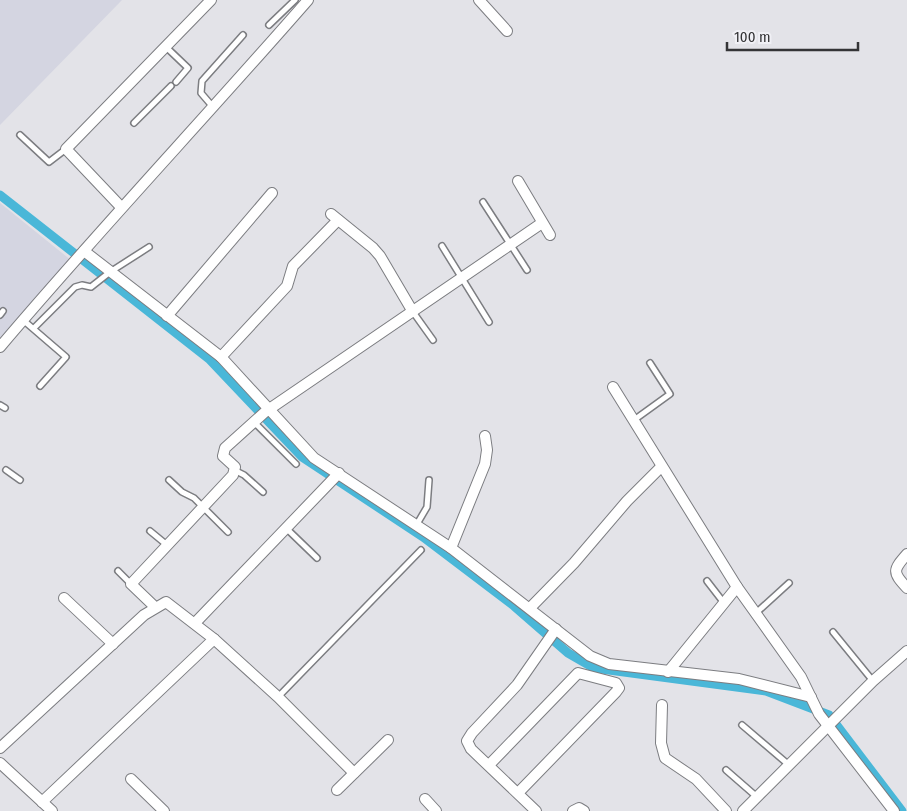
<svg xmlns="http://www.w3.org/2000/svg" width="907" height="811" font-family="'Fira Sans Condensed',sans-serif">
<rect width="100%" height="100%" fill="#e3e3e8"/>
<g fill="#d4d5e1">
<polygon points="0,0 122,0 0,125"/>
<polygon points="0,203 72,261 0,343"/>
</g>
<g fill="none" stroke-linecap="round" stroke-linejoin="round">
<polyline stroke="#4ab7d8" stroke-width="9" points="0,195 209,359 302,457 423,537 514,606 568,653 594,668 766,691 829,715 902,811"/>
<defs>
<g id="service">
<polyline points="269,25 295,0"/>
<polyline points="166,47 188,68 176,82"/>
<polyline points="213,107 201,93 202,81 243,35"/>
<polyline points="134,123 171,86"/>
<polyline points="20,135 49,162 66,149"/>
<polyline points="483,202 527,270"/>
<polyline points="442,246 489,322"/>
<polyline points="413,312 433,340"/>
<polyline points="0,315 3,311"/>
<polyline points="23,320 66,357 40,386"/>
<polyline points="34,328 75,287 82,285 91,287 110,272 149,247"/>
<polyline points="0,405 5,408"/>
<polyline points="634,420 670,394 650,363"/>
<polyline points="254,422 296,464"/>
<polyline points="6,470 20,480"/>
<polyline points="236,471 244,475 263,492"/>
<polyline points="169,480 182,492 194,498 228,532"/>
<polyline points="417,524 427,507 429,480"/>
<polyline points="287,529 317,558"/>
<polyline points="150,531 167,545"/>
<polyline points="118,571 131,584"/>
<polyline points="707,581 724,603"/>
<polyline points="756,613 789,583"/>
<polyline points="833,632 873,681"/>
<polyline points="278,697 421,550"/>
<polyline points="742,725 789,765"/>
<polyline points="726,770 757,797"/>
</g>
<g id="minor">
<polyline points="479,0 507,31"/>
<polyline points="518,181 550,235"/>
<polyline points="121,207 66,149 211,0"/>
<polyline points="331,214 373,248 380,256 413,312"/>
<polyline points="84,251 221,357 314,458 451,548 590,656 609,664 739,679 811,697"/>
<polyline points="167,316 272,193"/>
<path d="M0 347C100 229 206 117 308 0"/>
<polyline points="221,357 287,286 293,266 338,220"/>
<polyline points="613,387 737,587 801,677 819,714 894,811"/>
<polyline points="451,548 485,464 487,450 485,436"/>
<path d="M907 554C893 570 892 572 907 588"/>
<polyline points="64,598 113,644"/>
<polyline points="155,607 131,584 233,475 235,467 223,456 225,448 265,412 542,223"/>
<polyline points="530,608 574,563 627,501 661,467"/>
<polyline points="195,623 339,473"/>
<polyline points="668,672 737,587"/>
<polyline points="662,705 661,743 665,758 696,779 726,811"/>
<polyline points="0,748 144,615 166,602 214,639 278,697 354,773"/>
<polyline points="0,763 52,811"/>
<polyline points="489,765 578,673 616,683 619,688 616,692 518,793"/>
<polyline points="131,779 164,811"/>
<polyline points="337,790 388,740"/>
<polyline points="425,799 436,811"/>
<polyline points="42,802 214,639"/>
<polyline points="536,811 471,749 467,741 472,733 517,685 556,629"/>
<polyline points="573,811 579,808 584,811"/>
<polyline points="743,811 873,681 907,651"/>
</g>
</defs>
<use href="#service" stroke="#7c7d81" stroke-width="8"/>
<use href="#minor" stroke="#7c7d81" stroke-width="12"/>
<use href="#service" stroke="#fff" stroke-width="5"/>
<use href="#minor" stroke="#fff" stroke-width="10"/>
</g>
<path d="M727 42v8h131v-8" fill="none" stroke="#343436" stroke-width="2.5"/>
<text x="734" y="42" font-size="15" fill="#343436" stroke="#f0f0f5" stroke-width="4" paint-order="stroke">100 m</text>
</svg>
